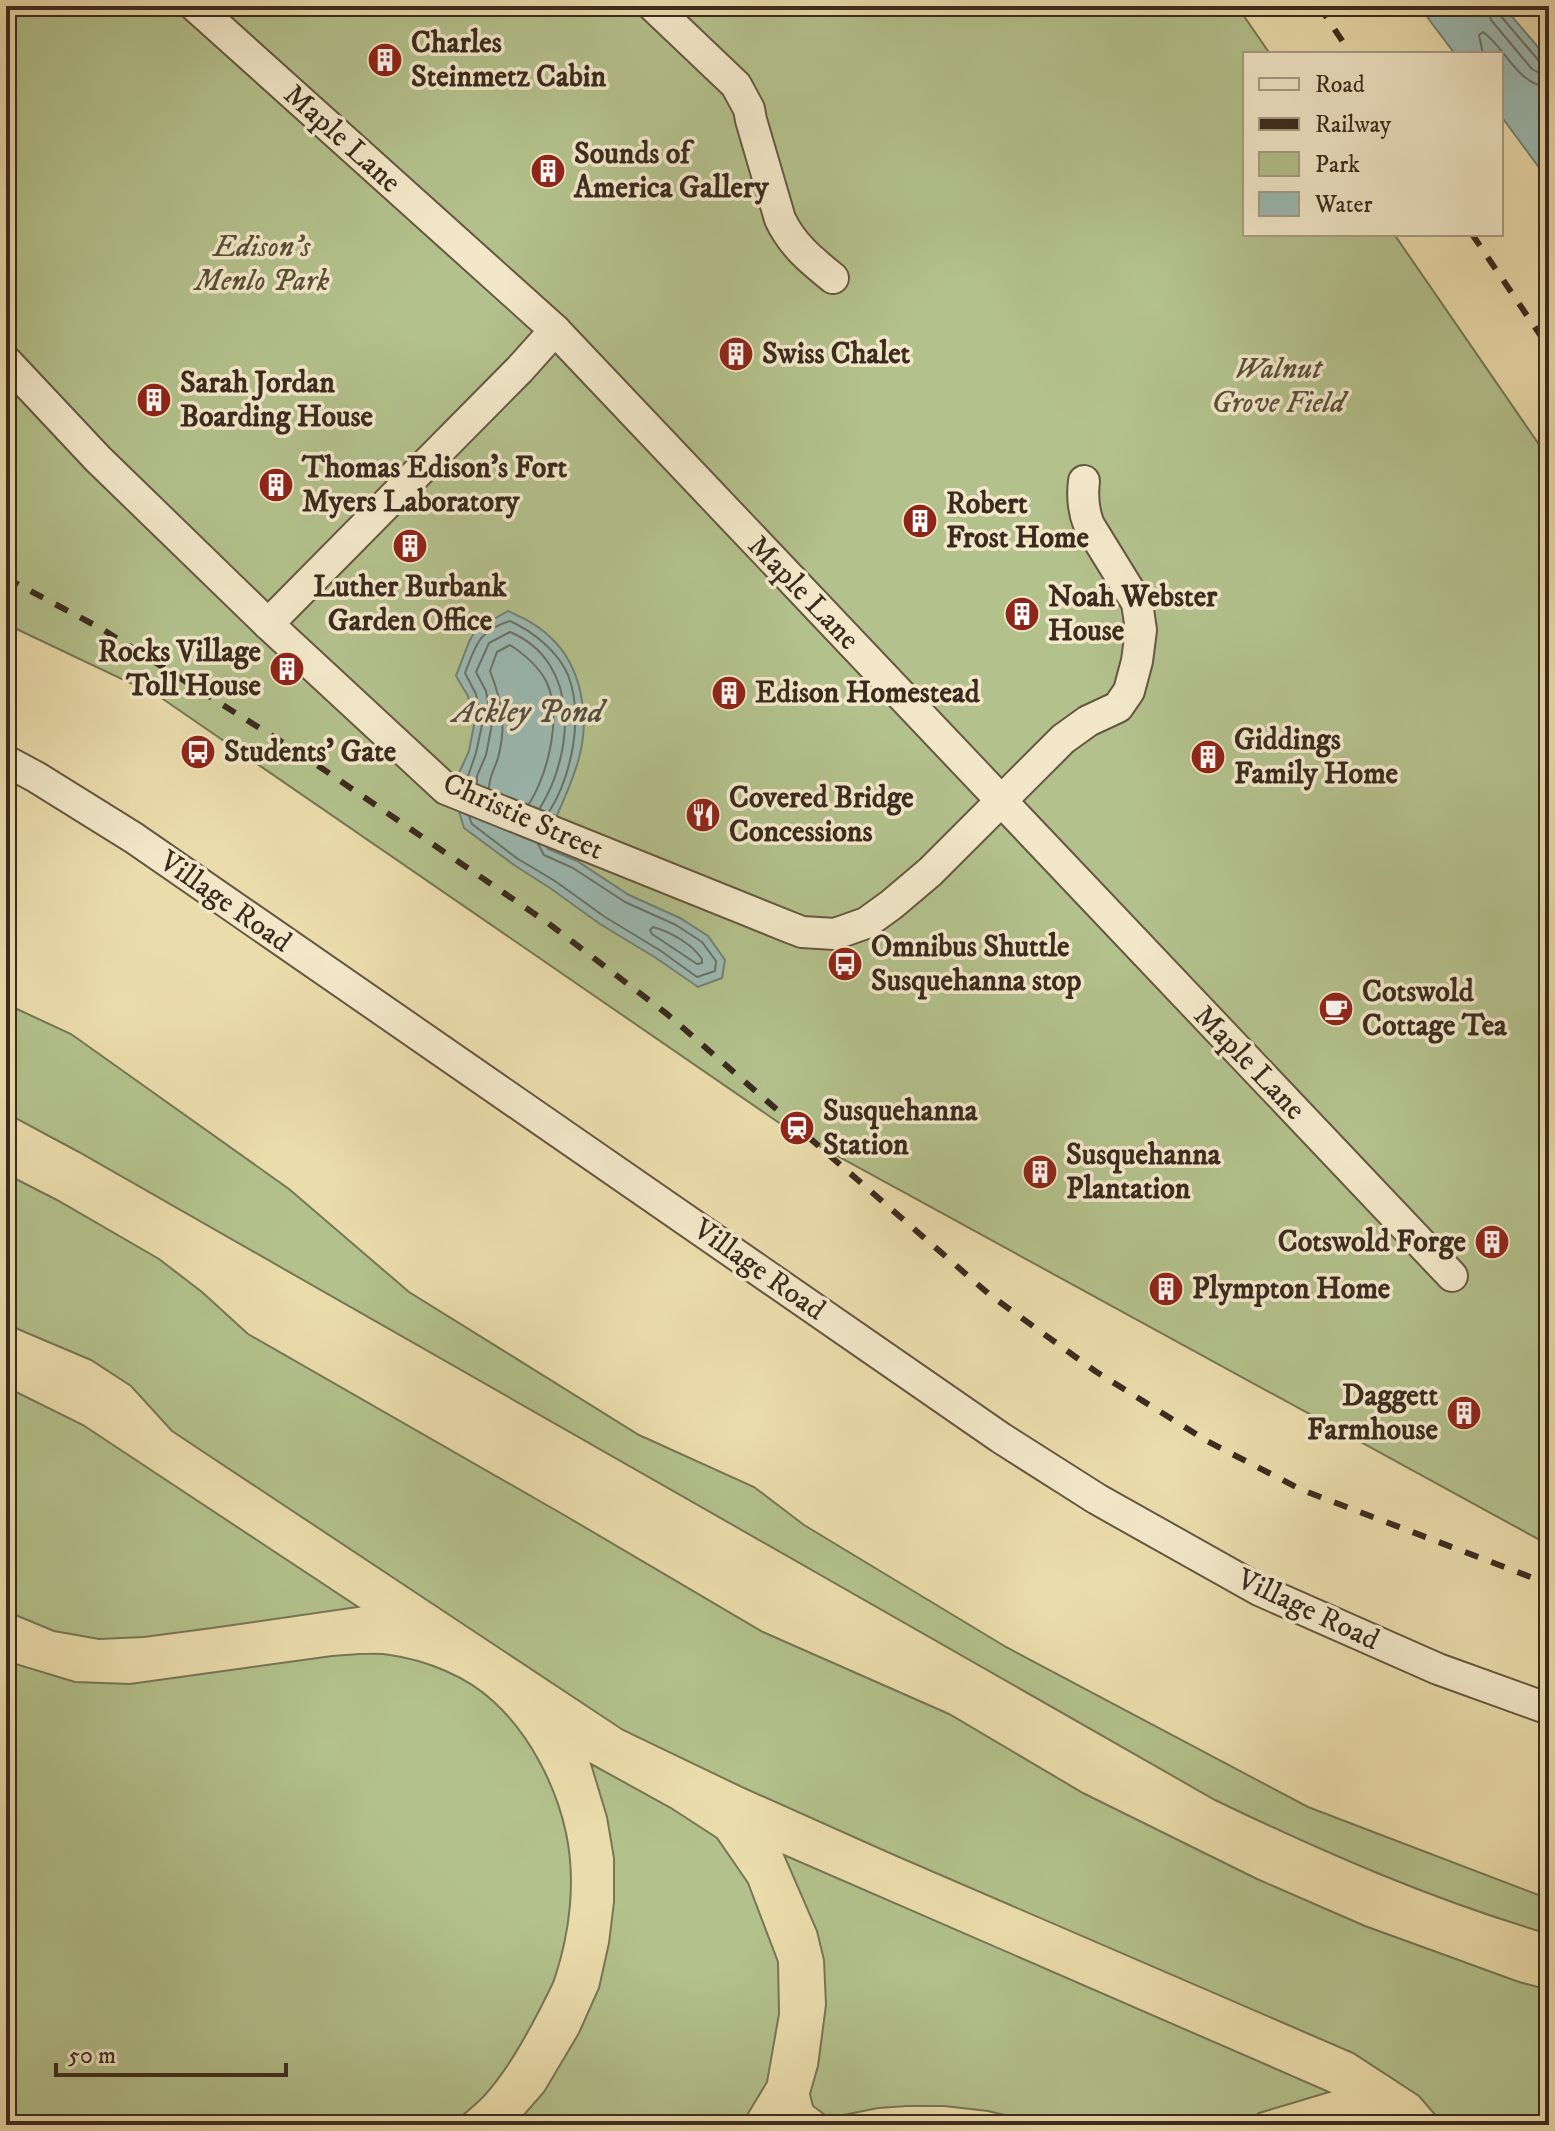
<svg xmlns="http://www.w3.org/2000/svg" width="1555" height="2131" font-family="'IM FELL DW Pica',serif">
<rect width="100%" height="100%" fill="#ebdcac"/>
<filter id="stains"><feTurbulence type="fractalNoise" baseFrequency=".0025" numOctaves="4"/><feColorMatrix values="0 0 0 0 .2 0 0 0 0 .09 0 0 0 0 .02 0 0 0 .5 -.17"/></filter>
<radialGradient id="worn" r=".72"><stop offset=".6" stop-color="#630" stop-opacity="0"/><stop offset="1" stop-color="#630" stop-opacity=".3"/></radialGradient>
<g fill="#b3c18c" stroke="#777656" stroke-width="2">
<polygon points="6,6 1237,6 1270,54 1245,54 1245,234 1394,234 1549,459 1549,1545 788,1129 160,697 6,624"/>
<path d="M6 1004 71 1034 289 1189 409 1292 639 1435 754 1487 804 1525 1006 1647 1308 1807 1549 1899V1934C1433 1900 1323 1852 1215 1800L77 1151 6 1113Z"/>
<polygon points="6,1174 57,1200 159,1259 202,1292 248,1334 564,1515 763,1632 949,1714 1083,1793 1257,1879 1365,1926 1519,1982 1549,1990 1549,2125 1444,2125 1419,2096 1353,2053 892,1854 742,1787 623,1730 172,1431 131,1386 91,1360 6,1324"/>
<polygon points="6,1387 83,1425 358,1607 212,1628 144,1637 99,1639 54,1631 6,1611"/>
<path d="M360 1654C370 1654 380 1653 390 1655 426 1660 468 1677 494 1702 530 1735 556 1786 566 1833 576 1880 570 1932 555 1977 552 1987 546 1996 542 2005 526 2036 507 2071 483 2097 473 2107 462 2116 451 2125H6V1661L75 1682 130 1684 332 1656Z"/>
<polygon points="591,1764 671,1808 717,1838 748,1883 778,1962 779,2014 767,2082 741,2125 515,2125 544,2092 579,2033 599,1988 609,1943 614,1902 614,1858 607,1817"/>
<polygon points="784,1855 1329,2092 1259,2113 1243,2125 1046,2125 988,2111 944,2106 907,2106 878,2108 829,2118 813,2106 810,2094 818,2066 826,2005 824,1960 817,1931"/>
</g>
<g fill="#9bbab3" stroke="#758178" stroke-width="2">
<polygon points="1419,6 1503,6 1549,60 1549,181 1501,116 1501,54 1455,54"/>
<path d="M508 611C523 618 538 625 550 637 582 666 590 717 579 758 571 788 556 815 545 844L548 849 577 861 629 895 680 918 708 936 725 960 722 978 698 987 656 958 600 924 550 888 514 865 464 828 458 808 459 773 469 751 474 725 468 696 456 676 469 642 476 629Z"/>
</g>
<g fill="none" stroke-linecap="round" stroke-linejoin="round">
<g stroke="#6b7269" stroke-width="2">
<polyline points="1487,6 1491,20 1532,69 1541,74 1549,75"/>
<polyline points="1497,6 1499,14 1539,61 1549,65"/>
<path d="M1483 54 1479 35 1483 32C1506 48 1517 85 1549 87"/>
<path d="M467 779 476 753 482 725 476 694 465 673C476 645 478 631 510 621 532 631 558 651 568 675 584 716 572 775 549 812"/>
<path d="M477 783V776L486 755 492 724 486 691 476 672 489 643 510 632C581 662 574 753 540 808"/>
<path d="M489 788C489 777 495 768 498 758 507 724 502 702 490 671L497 652 510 645C524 654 538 666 546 681 563 715 548 773 529 804"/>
<polyline points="469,816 472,824 518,859 555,881 605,917 661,951 697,977 715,971 716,961 702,942 676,925 625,902 573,868 544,855 538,844"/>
<path d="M653 927C671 932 692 944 702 959V963L697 964 652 934 650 930Z"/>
</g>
<defs>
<g id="minor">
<polyline points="195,6 555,330 1452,1276"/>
<path d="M653 6 736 85 749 109 751 120 780 219C792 245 812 261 833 278"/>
<path d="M6 361 98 459 268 624 446 789 789 927 802 932 835 934 866 923 891 905 930 872 1063 739 1088 721 1118 707 1129 691 1137 661 1141 630 1137 603 1089 525C1083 510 1082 497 1084 481"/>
<polyline points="268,624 520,369 555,330"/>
<polyline points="6,761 36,777 134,838 1001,1438 1097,1499 1259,1590 1438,1669 1549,1709"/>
</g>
</defs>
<use href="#minor" stroke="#675742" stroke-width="34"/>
<use href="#minor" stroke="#f2e8c9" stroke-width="30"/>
<g stroke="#3b2b1f" stroke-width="6" stroke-dasharray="14 14" stroke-linecap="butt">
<polyline points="1319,6 1351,54"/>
<polyline points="1472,234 1549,348"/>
<polyline points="6,578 102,629 301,754 548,923 667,1014 990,1295 1095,1371 1207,1441 1302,1490 1549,1584"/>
</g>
</g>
<defs>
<symbol id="building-disc" viewBox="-11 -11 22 22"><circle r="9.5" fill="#8f2418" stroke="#f2e8c9"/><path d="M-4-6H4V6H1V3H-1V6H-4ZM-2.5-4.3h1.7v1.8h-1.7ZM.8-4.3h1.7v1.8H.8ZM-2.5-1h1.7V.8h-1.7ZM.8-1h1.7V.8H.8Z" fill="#fff"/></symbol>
<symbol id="bus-disc" viewBox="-11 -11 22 22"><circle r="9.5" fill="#8f2418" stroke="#f2e8c9"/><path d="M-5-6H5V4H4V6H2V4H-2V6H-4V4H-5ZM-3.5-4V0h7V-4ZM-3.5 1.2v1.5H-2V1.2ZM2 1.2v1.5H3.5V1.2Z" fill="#fff"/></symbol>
<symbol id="restaurant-disc" viewBox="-11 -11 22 22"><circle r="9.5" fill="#8f2418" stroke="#f2e8c9"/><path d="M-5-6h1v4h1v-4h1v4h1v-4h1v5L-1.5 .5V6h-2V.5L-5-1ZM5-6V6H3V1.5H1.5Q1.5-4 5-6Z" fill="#fff"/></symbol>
<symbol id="cafe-disc" viewBox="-11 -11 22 22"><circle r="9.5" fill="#8f2418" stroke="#f2e8c9"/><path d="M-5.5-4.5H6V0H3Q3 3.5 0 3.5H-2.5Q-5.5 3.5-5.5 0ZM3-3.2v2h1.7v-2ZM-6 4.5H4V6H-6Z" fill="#fff"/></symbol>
<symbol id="station-disc" viewBox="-11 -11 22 22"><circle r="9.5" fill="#8f2418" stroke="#f2e8c9"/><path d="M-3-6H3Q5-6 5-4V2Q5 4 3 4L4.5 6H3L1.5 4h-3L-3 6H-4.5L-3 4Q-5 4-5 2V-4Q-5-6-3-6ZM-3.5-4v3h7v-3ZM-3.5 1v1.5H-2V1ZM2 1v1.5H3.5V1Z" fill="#fff"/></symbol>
</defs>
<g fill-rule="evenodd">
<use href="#building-disc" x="365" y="40" width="40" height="40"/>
<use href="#building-disc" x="528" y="151" width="40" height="40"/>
<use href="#building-disc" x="716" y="334" width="40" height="40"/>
<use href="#building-disc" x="134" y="380" width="40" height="40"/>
<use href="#building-disc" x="256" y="465" width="40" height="40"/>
<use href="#building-disc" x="900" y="501" width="40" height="40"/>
<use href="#building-disc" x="390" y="526" width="40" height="40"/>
<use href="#building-disc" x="1002" y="594" width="40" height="40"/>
<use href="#building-disc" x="267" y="649" width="40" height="40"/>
<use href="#building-disc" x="709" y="673" width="40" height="40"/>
<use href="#bus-disc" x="178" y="732" width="40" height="40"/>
<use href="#building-disc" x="1188" y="737" width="40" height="40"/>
<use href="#restaurant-disc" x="683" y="795" width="40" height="40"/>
<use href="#bus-disc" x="825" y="944" width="40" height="40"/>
<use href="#cafe-disc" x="1316" y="989" width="40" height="40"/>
<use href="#station-disc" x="777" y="1108" width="40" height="40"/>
<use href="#building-disc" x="1020" y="1152" width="40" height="40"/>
<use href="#building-disc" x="1472" y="1222" width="40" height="40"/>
<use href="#building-disc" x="1146" y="1269" width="40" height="40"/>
<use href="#building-disc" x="1444" y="1393" width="40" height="40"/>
</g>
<g text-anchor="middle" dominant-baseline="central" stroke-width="7" stroke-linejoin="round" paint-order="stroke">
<g font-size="30" font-weight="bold" fill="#3b2b1f" stroke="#f2e8c9" text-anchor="start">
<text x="411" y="43">Charles<tspan x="411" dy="34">Steinmetz Cabin</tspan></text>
<text x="574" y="154">Sounds of<tspan x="574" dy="34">America Gallery</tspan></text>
<text x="762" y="354">Swiss Chalet</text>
<text x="180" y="383">Sarah Jordan<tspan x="180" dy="34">Boarding House</tspan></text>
<text x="302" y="468">Thomas Edison’s Fort<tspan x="302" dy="34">Myers Laboratory</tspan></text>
<text x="946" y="504">Robert<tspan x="946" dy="34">Frost Home</tspan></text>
<text x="410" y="587" text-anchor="middle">Luther Burbank<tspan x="410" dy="34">Garden Office</tspan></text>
<text x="1048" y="597">Noah Webster<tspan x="1048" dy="34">House</tspan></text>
<text x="261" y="652" text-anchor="end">Rocks Village<tspan x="261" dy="34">Toll House</tspan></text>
<text x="755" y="693">Edison Homestead</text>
<text x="1234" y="740">Giddings<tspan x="1234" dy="34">Family Home</tspan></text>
<text x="224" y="752">Students' Gate</text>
<text x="729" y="798">Covered Bridge<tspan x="729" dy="34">Concessions</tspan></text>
<text x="871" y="947">Omnibus Shuttle<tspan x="871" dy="34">Susquehanna stop</tspan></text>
<text x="1362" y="992">Cotswold<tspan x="1362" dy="34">Cottage Tea</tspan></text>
<text x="823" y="1111">Susquehanna<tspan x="823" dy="34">Station</tspan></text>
<text x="1066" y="1155">Susquehanna<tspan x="1066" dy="34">Plantation</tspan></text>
<text x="1466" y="1242" text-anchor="end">Cotswold Forge</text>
<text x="1192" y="1289">Plympton Home</text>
<text x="1438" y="1396" text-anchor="end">Daggett<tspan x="1438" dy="34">Farmhouse</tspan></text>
</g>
<g font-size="30" fill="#3b2b1f" stroke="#f2e8c9">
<text transform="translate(342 139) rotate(42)">Maple Lane</text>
<text transform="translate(803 593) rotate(46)">Maple Lane</text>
<text transform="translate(523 817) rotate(24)">Christie Street</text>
<text transform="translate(225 902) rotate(35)">Village Road</text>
<text transform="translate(1249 1063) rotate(46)">Maple Lane</text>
<text transform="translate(759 1270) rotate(35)">Village Road</text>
<text transform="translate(1308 1610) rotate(25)">Village Road</text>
</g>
<g font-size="30" font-style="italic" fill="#59503a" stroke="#f2e8c9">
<text x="262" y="247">Edison's<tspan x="262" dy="34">Menlo Park</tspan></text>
<text x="1278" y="369">Walnut<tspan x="1278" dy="34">Grove Field</tspan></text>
</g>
<g font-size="32" font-style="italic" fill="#534f44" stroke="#f2e8c9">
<text x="528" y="713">Ackley Pond</text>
</g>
</g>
<rect width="1555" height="2131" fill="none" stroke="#ebdcac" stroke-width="32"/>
<rect x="8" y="8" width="1539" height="2115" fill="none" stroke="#3b2b1f" stroke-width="4"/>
<rect x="16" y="16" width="1523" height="2099" fill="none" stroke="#3b2b1f" stroke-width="2"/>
<rect x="1243" y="52" width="260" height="184" fill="#f2e8c9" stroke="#a99c85" stroke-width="2"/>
<rect x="1259" y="78" width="40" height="12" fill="#f2e8c9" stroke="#a99c85" stroke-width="2"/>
<text x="1315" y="92" font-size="24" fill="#3b2b1f">Road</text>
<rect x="1259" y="118" width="40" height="12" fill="#3b2b1f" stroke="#a99c85" stroke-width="2"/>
<text x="1315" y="132" font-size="24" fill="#3b2b1f">Railway</text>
<rect x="1259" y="152" width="40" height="24" fill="#b3c18c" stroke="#a99c85" stroke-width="2"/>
<text x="1315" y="172" font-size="24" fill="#3b2b1f">Park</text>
<rect x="1259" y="192" width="40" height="24" fill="#9bbab3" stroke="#a99c85" stroke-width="2"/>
<text x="1315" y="212" font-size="24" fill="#3b2b1f">Water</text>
<path d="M56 2063v12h230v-12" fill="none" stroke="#3b2b1f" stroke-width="4"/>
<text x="68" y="2063" font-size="24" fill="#3b2b1f" stroke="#f2e8c9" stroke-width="6" paint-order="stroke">50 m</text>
<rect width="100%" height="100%" filter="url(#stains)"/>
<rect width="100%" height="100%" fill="url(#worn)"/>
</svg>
